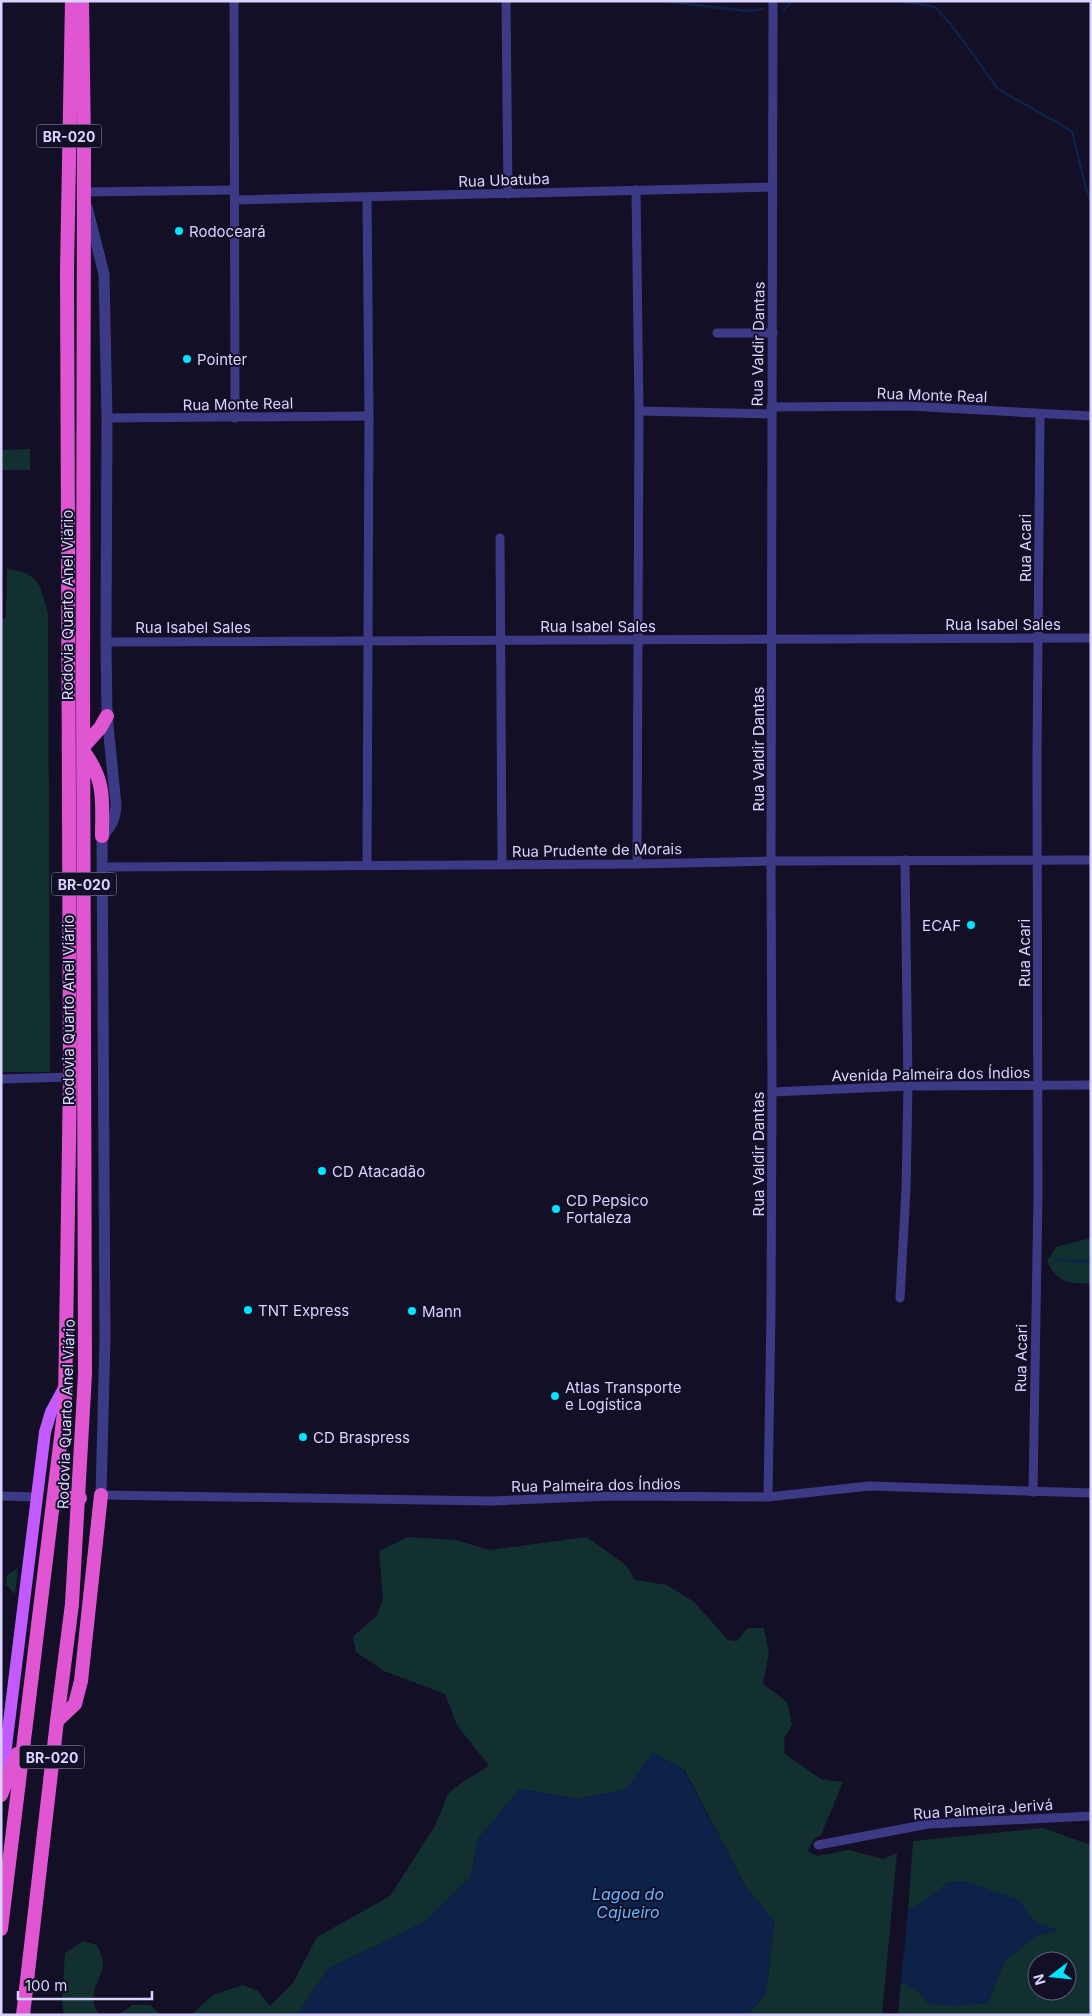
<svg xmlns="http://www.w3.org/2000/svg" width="1092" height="2016" font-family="Inter,sans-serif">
<rect width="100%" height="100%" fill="#130f26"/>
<g fill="#12302f" fill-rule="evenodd">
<polygon points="30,449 30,470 1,470 1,450"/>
<path d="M7 569C39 572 41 586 48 614L50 1072H1V619H6Z"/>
<path d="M1091 1238V1284C1067 1283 1058 1283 1047 1261L1056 1247Z"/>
<polygon points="408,1537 456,1540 489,1550 587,1537 627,1566 635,1580 667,1585 694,1602 728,1640 737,1641 747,1628 764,1628 769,1652 763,1684 787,1702 792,1725 784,1738 785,1754 821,1779 843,1782 821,1835 814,1839 808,1851 817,1856 849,1850 883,1859 897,1853 882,2015 747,2015 766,1994 774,1922 746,1887 684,1769 626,1789 579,1799 520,1789 478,1839 471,1877 426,1921 328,1969 297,2015 191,2015 213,1995 243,1985 258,1991 270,2006 293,1983 317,1937 390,1896 435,1826 448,1794 461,1783 489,1766 457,1725 445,1694 384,1671 356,1652 353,1637 377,1615 383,1599 379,1551"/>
<polygon points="18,1568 15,1594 6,1585 7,1575"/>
<path d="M1043 1828 1091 1845V2015H898L901 1982 919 1992 929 2004 988 2003 1005 1960 1036 1936 1058 1930 1036 1923 1017 1899 948 1883 922 1903 908 1911 913 1841ZM1037 1961H1067V1991H1037Z"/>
<path d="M83 1941 97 1945C99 1951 104 1959 103 1965 100 1982 85 1998 100 2015H64L62 2001 65 1953Z"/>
<polygon points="133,2005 150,2005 161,2015 118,2015"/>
</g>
<g fill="#0c2248">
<polygon points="653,1752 683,1769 746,1887 774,1922 766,1994 747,2015 297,2015 328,1969 426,1921 471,1877 478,1839 520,1789 579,1799 626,1789"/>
<polygon points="964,1881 1017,1899 1036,1923 1059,1930 1036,1936 1005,1960 988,2003 957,2006 929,2004 919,1992 901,1982 908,1911 922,1903 948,1882"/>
</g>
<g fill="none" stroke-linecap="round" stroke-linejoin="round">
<g stroke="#0c2248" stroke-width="2.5">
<polyline points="662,1 747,11 763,9"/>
<polyline points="902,1 935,7 953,27 998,89 1072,131 1086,189 1091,201"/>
<polyline points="783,11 792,1"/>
<polyline points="1059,1260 1091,1262"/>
</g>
<g stroke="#3d3a85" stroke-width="9">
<polyline points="234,1 235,418"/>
<polyline points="506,1 508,194"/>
<polyline points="636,190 639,411 637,864"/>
<polyline points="83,192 234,190"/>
<polyline points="367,198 369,416 367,864"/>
<polyline points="235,200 773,187"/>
<polyline points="717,333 773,333"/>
<polyline points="771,407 908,406 1091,416"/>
<polyline points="639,411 771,414"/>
<polyline points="107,418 369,416"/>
<polyline points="500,538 502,864"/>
<polyline points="106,642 1091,638"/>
<polyline points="103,867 637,864 771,861 1091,860"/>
<polyline points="1,1079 70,1077"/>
<polyline points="772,1092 908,1086 1091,1085"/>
<polyline points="900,1298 906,1190 908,1086 905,860"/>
<polyline points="1033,1492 1038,1195 1037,758 1040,414"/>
<polyline points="101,1495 492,1501 612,1496 768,1497 869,1486 1091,1493"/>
<polyline points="1,1496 37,1497"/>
<polyline points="768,1497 771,1310 772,1092 771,861 773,1"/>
<polyline points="818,1845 928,1824 1091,1816"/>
</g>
<path stroke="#3d3a85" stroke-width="11" d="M87 207 104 274 107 418 106 642 107 716 116 805C115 819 112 826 102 836L105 1338 101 1495"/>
<polyline stroke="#c25bff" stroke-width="12" points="1,1787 45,1432 51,1412 65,1386"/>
<g stroke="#e055d1" stroke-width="14">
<polyline points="84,746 100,728 107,716"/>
<path d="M84 752C106 782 102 801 102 836"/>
<polyline points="55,1498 80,1498"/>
<polyline points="57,1721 75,1704 81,1681 101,1495"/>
<polyline points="1,1795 17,1754"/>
<polyline points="1,1929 65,1404 70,1077 67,270 72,1"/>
<polyline points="23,2015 57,1721 72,1604 85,1374 83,680 84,143 82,1"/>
</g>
</g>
<g fill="#00e5ff" stroke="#130f26" stroke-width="2">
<circle cx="179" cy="231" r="5"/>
<circle cx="187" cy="359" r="5"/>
<circle cx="971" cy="925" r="5"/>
<circle cx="322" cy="1171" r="5"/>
<circle cx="556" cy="1209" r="5"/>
<circle cx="248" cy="1310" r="5"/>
<circle cx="412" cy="1311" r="5"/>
<circle cx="555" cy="1396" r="5"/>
<circle cx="303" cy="1437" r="5"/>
</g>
<g text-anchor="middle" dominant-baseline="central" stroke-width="4" stroke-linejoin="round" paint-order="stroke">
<g fill="#130f26" stroke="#9e99be" stroke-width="1">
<rect x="36.5" y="124.5" width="65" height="23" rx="4"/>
<rect x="51.5" y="872.5" width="65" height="23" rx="4"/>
<rect x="19.5" y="1745.5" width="65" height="23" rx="4"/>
</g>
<g font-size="14" font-weight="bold" fill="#d9d4ff">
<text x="69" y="136">BR-020</text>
<text x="84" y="884">BR-020</text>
<text x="52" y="1757">BR-020</text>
</g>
<g font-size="15" fill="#d9d4ff" stroke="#130f26">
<text transform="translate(504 180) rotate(-2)">Rua Ubatuba</text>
<text transform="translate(758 344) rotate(-89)">Rua Valdir Dantas</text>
<text transform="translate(932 395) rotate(2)">Rua Monte Real</text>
<text transform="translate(238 404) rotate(-1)">Rua Monte Real</text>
<text transform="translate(1025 548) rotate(-90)">Rua Acari</text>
<text transform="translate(67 605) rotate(-90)">Rodovia Quarto Anel Viário</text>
<text x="1003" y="624">Rua Isabel Sales</text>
<text x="598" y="626">Rua Isabel Sales</text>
<text x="193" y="627">Rua Isabel Sales</text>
<text transform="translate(758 749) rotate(-90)">Rua Valdir Dantas</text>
<text transform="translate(597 850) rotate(-1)">Rua Prudente de Morais</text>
<text transform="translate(1024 953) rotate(-90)">Rua Acari</text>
<text transform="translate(68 1010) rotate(-90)">Rodovia Quarto Anel Viário</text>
<text transform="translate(931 1074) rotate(-1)">Avenida Palmeira dos Índios</text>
<text transform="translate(758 1154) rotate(-90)">Rua Valdir Dantas</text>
<text transform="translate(1021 1358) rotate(-89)">Rua Acari</text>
<text transform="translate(66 1414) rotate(-88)">Rodovia Quarto Anel Viário</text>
<text transform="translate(596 1485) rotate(-1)">Rua Palmeira dos Índios</text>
<text transform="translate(983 1809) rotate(-4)">Rua Palmeira Jerivá</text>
</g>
<g font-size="15" fill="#d9d4ff" stroke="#130f26" text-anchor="start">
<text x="189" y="231">Rodoceará</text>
<text x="197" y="359">Pointer</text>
<text x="961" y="925" text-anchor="end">ECAF</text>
<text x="332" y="1171">CD Atacadão</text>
<text x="566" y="1200">CD Pepsico<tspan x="566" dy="17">Fortaleza</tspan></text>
<text x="258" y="1310">TNT Express</text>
<text x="422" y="1311">Mann</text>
<text x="565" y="1387">Atlas Transporte<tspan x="565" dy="17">e Logística</tspan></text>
<text x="313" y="1437">CD Braspress</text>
</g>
<g font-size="16" font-style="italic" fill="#62b6ff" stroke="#130f26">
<text x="628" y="1894">Lagoa do<tspan x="628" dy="18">Cajueiro</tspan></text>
</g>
</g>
<rect width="1092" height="2016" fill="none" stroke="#d9d4ff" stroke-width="5"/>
<g transform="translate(1052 1976) rotate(254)"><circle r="24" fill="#130f26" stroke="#625e7d"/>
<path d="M0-4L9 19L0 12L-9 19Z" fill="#00e5ff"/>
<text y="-8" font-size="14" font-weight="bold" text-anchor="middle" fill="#d9d4ff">N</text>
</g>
<path d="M18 1991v8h134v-8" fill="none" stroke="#d9d4ff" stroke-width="2.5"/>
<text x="25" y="1991" font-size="15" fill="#d9d4ff" stroke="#130f26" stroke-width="4" paint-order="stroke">100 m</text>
</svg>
